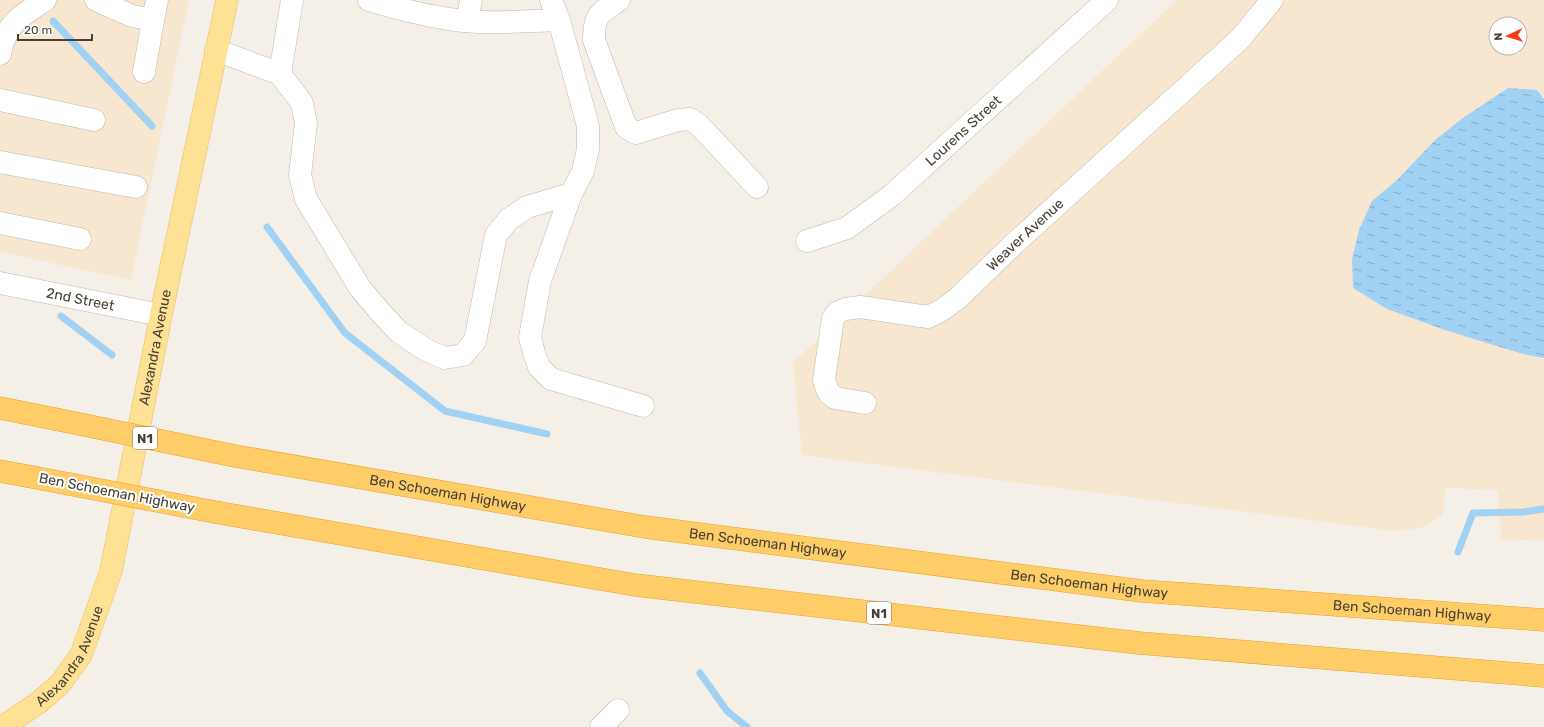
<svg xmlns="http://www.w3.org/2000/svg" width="1544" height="727" font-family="Rubik,sans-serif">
<defs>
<pattern id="water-ripples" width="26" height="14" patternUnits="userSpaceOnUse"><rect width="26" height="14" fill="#a1d1f3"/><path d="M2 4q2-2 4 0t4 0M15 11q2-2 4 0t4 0" fill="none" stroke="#85abc6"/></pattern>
</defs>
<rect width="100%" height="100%" fill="#f4f0e7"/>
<g fill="#f7e7d1" fill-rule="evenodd">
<polygon points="0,0 189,0 131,280 0,252"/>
<path d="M1177 0H1544V541L1501 539 1498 490 1445 488 1443 515 1420 528 1395 531 802 455 793 363ZM1496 24H1520V48H1496Z"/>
</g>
<polygon fill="url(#water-ripples)" points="1508,88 1537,90 1544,99 1544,358 1523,354 1445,330 1387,309 1353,288 1352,259 1359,230 1372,201 1397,180 1435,140 1463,118"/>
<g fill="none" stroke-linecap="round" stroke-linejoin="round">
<g stroke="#a1d1f3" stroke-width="7">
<polyline points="53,21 152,126"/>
<polyline points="267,227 345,333 445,411 547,434"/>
<polyline points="61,316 112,355"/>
<polyline points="1458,552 1473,513 1523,512 1544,509"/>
<polyline points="700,673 727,711 747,727"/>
</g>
<defs>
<g id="minor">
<polyline points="96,0 132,16 153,20 144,72"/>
<path d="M369 0C395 8 422 15 449 19 485 25 523 21 559 20"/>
<polyline points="551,0 559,20 588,126 588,149 583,171 571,194 540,281 530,337 534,353 539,367 551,379 643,406"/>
<path d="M619 0C599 14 594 14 594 40L626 127 636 133 678 120 690 119 699 125 757 187"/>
<polyline points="153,20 157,0"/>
<polyline points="467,21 471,0"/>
<polyline points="216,50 280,74 302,103 306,123 300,175 306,199 360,288 381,313 399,332 426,350 445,358 463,355 475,341 496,235 509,219 527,207 571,194"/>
<path d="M0 54C6 23 21 16 45 0"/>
<polyline points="280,74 292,0"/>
<polyline points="0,100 94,120"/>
<polyline points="0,162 136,187"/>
<polyline points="0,223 80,239"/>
<path id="s1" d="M807 241 847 228 892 195 1107 0"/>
<path id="s2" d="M0 283 161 315"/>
<path id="s3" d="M865 403 835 398 829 393 827 389 824 380 833 318 838 312 846 309 860 307 928 317 942 310 958 298 1016 242 1240 39 1272 0"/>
<polyline points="601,727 618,710"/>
</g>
<g id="major">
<path id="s4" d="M0 727 10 722 38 703 60 684 81 655 111 571 161 315 227 0"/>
</g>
<g id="highway">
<polyline points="0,408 55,419"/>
<path id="s5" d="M235 456 645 527 1142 591 1544 620"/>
<polyline points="0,471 43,479"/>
<polyline points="220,513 635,585 1139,643 1544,676"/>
</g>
</defs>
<use href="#minor" stroke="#c0b8a9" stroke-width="23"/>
<use href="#major" stroke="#e8c061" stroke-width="23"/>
<use href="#highway" stroke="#e3a232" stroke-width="23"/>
<use href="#minor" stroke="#fff" stroke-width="22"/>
<use href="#major" stroke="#ffe195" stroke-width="22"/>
<use href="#highway" stroke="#ffcd67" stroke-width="22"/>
<defs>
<g id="highway-bridge">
<polyline points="55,419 235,456"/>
<polyline points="43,479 220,513"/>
</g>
</defs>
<use href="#highway-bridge" stroke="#e3a232" stroke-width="23" stroke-linecap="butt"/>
<use href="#highway-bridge" stroke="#ffcd67" stroke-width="22"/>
</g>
<g text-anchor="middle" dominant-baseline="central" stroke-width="4" stroke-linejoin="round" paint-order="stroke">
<g fill="#fff" stroke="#7e7a72" stroke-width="1">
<rect x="133" y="427" width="24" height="22" rx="3"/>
<rect x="867" y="602" width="24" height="22" rx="3"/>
</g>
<g font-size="13" font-weight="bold" fill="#474136">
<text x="145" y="438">N1</text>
<text x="879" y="613">N1</text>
</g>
<g font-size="14" fill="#474136" stroke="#fff">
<text stroke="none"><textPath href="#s1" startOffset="194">Lourens Street</textPath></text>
<text stroke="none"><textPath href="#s3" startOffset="342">Weaver Avenue</textPath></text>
<text stroke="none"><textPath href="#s2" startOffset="82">2nd Street</textPath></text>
<text stroke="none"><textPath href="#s4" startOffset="427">Alexandra Avenue</textPath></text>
<text transform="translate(117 493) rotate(11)">Ben Schoeman Highway</text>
<text stroke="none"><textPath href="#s5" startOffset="216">Ben Schoeman Highway</textPath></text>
<text stroke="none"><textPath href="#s5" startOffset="540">Ben Schoeman Highway</textPath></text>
<text stroke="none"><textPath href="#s5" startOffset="864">Ben Schoeman Highway</textPath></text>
<text stroke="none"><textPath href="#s5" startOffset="1188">Ben Schoeman Highway</textPath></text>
<text stroke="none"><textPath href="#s4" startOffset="103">Alexandra Avenue</textPath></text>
</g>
</g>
<g transform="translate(1508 36) rotate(266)"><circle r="19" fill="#ffffff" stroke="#b5b3af"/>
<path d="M0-3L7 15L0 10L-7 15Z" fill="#ff3713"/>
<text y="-6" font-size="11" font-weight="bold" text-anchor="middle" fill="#474136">N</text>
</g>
<path d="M18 34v6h74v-6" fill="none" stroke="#474136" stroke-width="2"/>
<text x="24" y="34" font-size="12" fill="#474136" stroke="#ffffff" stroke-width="3" paint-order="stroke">20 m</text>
</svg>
